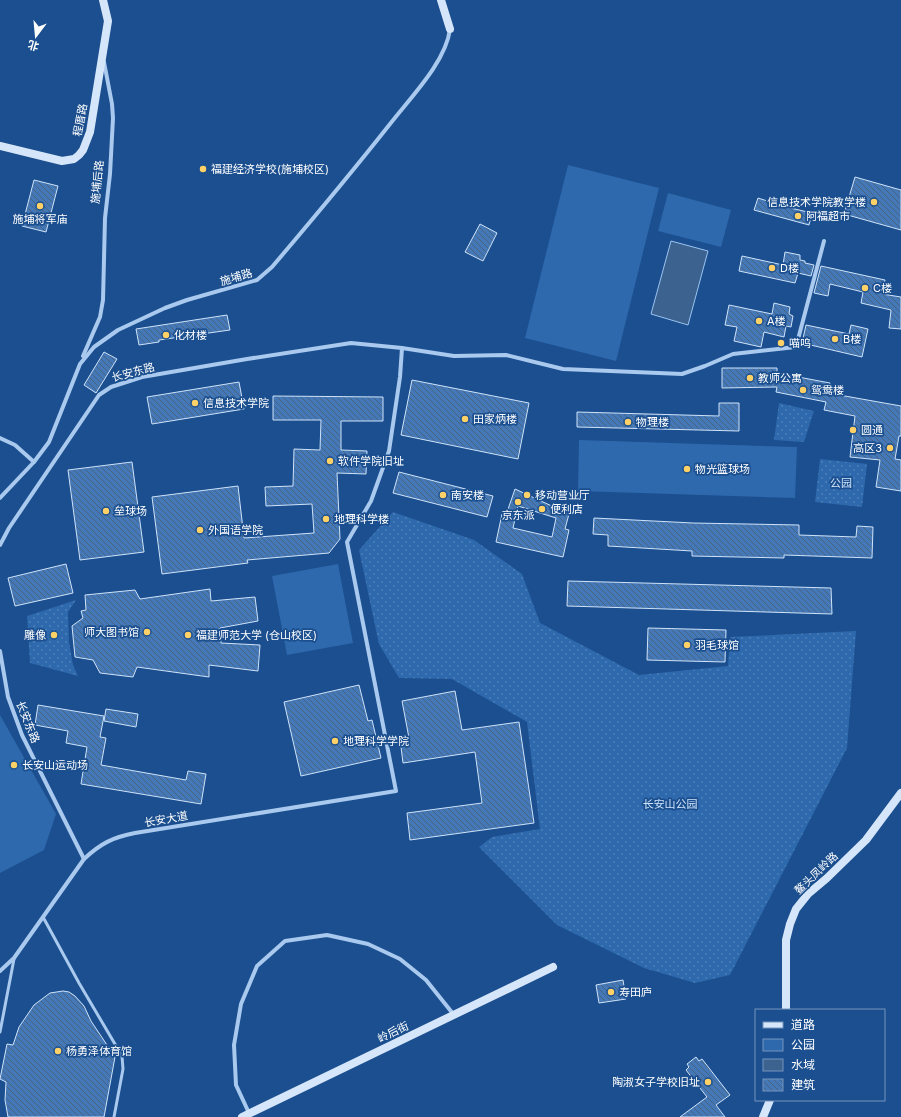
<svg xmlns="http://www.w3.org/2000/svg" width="901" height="1117" font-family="Inter,'Noto Sans SC',sans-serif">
<defs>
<pattern id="green-dots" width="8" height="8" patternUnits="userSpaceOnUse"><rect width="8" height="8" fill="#2e69ad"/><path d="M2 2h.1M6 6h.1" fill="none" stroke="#4d80b9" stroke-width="1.8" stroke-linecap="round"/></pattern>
<pattern id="building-back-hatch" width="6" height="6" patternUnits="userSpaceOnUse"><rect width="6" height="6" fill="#4478b7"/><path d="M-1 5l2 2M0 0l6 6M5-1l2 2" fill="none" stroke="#486282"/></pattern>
</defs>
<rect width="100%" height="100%" fill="#1b4f8f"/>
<g fill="url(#green-dots)">
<polygon points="779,403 814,411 804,442 774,440"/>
<polygon points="820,459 867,464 862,507 815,502"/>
<polygon points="393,512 474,540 522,574 540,623 639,675 728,666 730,637 856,631 847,748 730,975 695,983 644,968 557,925 479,847 492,837 540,829 527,722 452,679 399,678 379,644 359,550"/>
<polygon points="76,600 68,612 69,642 73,665 78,676 30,663 27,616"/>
</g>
<g fill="#2e69ad">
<polygon points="568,165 659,188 616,361 525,338"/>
<polygon points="668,193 731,210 721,247 658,231"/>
<polygon points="579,440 797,447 795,498 578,491"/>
<polygon points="338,564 353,643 287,655 272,576"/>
<polygon points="0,715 56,814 44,850 0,873"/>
</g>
<polygon fill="#3c6290" stroke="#9cc4f0" points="671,241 708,251 688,325 651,314"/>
<g fill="url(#building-back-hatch)" stroke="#cfe3fa" fill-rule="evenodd">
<polygon points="855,177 901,190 901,230 844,214"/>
<polygon points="34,180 58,186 46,232 22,226"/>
<polygon points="758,198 786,207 812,213 809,225 754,210"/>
<polygon points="480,224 497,233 483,261 465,252"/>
<polygon points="785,252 800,255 800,260 805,261 805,263 814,265 811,276 798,273 795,283 739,271 742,256 783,265"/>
<polygon points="821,266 885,280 882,294 901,297 901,329 889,328 891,310 861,303 863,292 830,284 828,296 814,293"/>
<polygon points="774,303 790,307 789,314 793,316 791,327 786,326 784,337 764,332 761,347 734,341 737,327 725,325 729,305 772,314"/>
<polygon points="227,315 230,330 159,340 159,342 139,345 136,329"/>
<polygon points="806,325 849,334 851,325 868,329 862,357 802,343"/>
<polygon points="104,352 117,359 96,393 84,385"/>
<polygon points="722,368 777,368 777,373 830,383 828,393 901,406 901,436 899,436 895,459 901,460 901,491 876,487 880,460 850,457 855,416 824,410 826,402 776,392 777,387 722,388"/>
<polygon points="412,380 529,403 518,459 401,435"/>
<polygon points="239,382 244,409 152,424 147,397"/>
<polygon points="273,396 383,397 383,421 341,421 341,450 367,451 366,474 337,473 340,539 329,553 247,560 248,563 162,574 152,497 238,486 244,538 314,533 312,504 266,506 265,487 293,486 294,449 320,450 321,420 273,420"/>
<polygon points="719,403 739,403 739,431 577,427 577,412 719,416"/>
<polygon points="132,462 144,552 80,560 68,470"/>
<polygon points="399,472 493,496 487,517 393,493"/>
<path d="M515 489 569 514 565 529 569 530 563 557 496 542 502 514 506 515ZM518 506 556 518 552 537 513 528Z"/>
<polygon points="594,518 693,523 799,525 799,535 856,537 857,526 873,527 872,558 784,555 784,558 692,556 692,551 608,546 608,535 593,534"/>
<polygon points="66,564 73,593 15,606 8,578"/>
<polygon points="568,581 831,588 832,614 567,606"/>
<polygon points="210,589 211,601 255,597 258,621 220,628 221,643 260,645 258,671 209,665 209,677 137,667 133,677 100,673 93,660 75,657 72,626 83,618 81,611 86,610 85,595 135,590 140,599"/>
<polygon points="648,628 726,630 725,662 647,660"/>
<polygon points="359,685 368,721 372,720 381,758 301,776 284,702"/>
<polygon points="455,691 462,730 519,722 534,823 410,840 407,813 482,803 475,752 403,763 400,739 409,738 402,701"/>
<polygon points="38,705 104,716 100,737 106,738 101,765 186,780 188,771 206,774 201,804 81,784 87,747 66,743 68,731 35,725"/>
<polygon points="106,709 138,714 136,727 104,721"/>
<polygon points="623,980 626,999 599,1003 596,985"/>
<polygon points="63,991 69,992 75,996 84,1006 91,1021 115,1057 104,1117 8,1117 5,1100 6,1082 0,1079 7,1044 13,1045 19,1027 34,1005 50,993"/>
<polygon points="696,1057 699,1061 702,1059 730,1095 716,1105 725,1117 680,1117 707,1097 686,1070 689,1067 687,1064"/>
</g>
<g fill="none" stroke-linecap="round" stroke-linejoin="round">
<g stroke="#a9c9ee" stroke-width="3">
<polyline points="43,917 79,983 122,1056 123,1069 114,1117"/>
<polyline points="0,1032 14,959"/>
</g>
<g stroke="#a9c9ee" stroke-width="4">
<polyline points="83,356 100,317 103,300 105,218 110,174 113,118 112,104 104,62"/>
<polyline points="0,438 15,445 34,462"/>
<path d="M0 498 34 462 49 442 80 364 94 347 118 330 165 308 187 300 257 280 272 267C312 220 352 172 390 124 410 98 446 62 450 29"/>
<polyline points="0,545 9,528 99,395 111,387 142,377 247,359 351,343 402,348 454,356 506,355 563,369 682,374 705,366 733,354 796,347 824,241"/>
<polyline points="0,651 8,697 22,735 84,859"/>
<path d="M0 971 14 958 84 859C100 844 113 837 135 833L396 791 347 542 371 501 389 451 400 377 402 348"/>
<polyline points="249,1113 236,1085 234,1045 241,1004 257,966 285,941 327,935 368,944 400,959 426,980 454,1015"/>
</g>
<g stroke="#d6e6fa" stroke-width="8">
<polyline points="441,0 450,29"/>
<polyline points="0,146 62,161 74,159 79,155 83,150 90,132 108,21 103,0"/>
<polyline points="786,1010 786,940 790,924 796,909 808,894 827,878 866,840 901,793"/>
<polyline points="242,1117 553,967"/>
<polyline points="763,1117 770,1100"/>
</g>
</g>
<g fill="#ffd166" stroke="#1b4f8f" stroke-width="1.5">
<circle cx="203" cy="169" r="4"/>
<circle cx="874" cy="202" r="4"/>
<circle cx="40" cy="206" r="4"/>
<circle cx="798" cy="216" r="4"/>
<circle cx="772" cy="268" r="4"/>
<circle cx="865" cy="288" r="4"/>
<circle cx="759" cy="321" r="4"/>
<circle cx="166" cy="335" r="4"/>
<circle cx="835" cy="339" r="4"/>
<circle cx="781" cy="343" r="4"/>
<circle cx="750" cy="378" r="4"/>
<circle cx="803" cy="390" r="4"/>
<circle cx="195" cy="403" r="4"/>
<circle cx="465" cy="419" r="4"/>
<circle cx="628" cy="422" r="4"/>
<circle cx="853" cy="430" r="4"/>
<circle cx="890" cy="448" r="4"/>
<circle cx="330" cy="461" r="4"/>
<circle cx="687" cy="469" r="4"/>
<circle cx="443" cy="495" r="4"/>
<circle cx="527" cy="495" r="4"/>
<circle cx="518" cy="502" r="4"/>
<circle cx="542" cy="509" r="4"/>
<circle cx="106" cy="511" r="4"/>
<circle cx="326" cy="519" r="4"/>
<circle cx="200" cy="530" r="4"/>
<circle cx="147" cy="632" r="4"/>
<circle cx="54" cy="635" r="4"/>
<circle cx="188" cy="635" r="4"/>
<circle cx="687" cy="645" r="4"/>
<circle cx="335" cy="741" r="4"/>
<circle cx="14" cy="765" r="4"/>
<circle cx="611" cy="992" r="4"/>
<circle cx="58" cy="1051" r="4"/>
<circle cx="708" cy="1082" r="4"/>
</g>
<g text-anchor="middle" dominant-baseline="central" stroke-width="3.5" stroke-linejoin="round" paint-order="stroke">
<g font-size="11" fill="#fff" stroke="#1b4f8f">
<text transform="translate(80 120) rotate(-79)">程厝路</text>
<text transform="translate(97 182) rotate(-84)">施埔后路</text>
<text transform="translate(236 277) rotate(-16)">施埔路</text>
<text transform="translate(133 372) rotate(-15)">长安东路</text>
<text transform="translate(28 722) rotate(68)">长安东路</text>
<text transform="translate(166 819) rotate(-10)">长安大道</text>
<text transform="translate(816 873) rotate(-44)">鳌头凤岭路</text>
<text transform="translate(393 1032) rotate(-26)">岭后街</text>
</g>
<g font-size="11" fill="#fff" stroke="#1b4f8f" text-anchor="start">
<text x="211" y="169">福建经济学校(施埔校区)</text>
<text x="866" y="202" text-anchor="end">信息技术学院教学楼</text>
<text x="806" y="216">阿福超市</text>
<text x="40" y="219" text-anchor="middle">施埔将军庙</text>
<text x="780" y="268">D楼</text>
<text x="873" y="288">C楼</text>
<text x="767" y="321">A楼</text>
<text x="174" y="335">化材楼</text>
<text x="843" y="339">B楼</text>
<text x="789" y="343">喵呜</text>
<text x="758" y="378">教师公寓</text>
<text x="811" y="390">鸳鸯楼</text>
<text x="203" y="403">信息技术学院</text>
<text x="473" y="419">田家炳楼</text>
<text x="636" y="422">物理楼</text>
<text x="861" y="430">圆通</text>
<text x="882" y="448" text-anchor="end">高区3</text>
<text x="338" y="461">软件学院旧址</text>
<text x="695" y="469">物光篮球场</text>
<text x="451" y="495">南安楼</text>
<text x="535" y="495">移动营业厅</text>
<text x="550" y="509">便利店</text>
<text x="114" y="511">垒球场</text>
<text x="518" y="515" text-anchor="middle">京东派</text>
<text x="334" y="519">地理科学楼</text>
<text x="208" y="530">外国语学院</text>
<text x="139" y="632" text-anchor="end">师大图书馆</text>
<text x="46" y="635" text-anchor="end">雕像</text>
<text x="196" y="635">福建师范大学 (仓山校区)</text>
<text x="695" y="645">羽毛球馆</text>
<text x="343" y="741">地理科学学院</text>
<text x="22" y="765">长安山运动场</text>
<text x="619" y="992">寿田庐</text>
<text x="66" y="1051">杨勇泽体育馆</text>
<text x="700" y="1082" text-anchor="end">陶淑女子学校旧址</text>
</g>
<g font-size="11" fill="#cfe3fa" stroke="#1b4f8f">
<text x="841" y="483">公园</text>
<text x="670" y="804">长安山公园</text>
</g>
</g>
<rect x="755" y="1009" width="130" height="92" fill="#1b4f8f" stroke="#7695bc"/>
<rect x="763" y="1022" width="20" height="6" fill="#d6e6fa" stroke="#7695bc"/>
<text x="791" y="1029" font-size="12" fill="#ffffff">道路</text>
<rect x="763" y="1039" width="20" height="12" fill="#2e69ad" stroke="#7695bc"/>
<text x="791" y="1049" font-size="12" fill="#ffffff">公园</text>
<rect x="763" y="1059" width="20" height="12" fill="#3c6290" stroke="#7695bc"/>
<text x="791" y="1069" font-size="12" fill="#ffffff">水域</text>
<rect x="763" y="1079" width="20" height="12" fill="url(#building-back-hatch)" stroke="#7695bc"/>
<text x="791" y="1089" font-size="12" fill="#ffffff">建筑</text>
<g transform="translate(36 36) rotate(196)" stroke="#1b4f8f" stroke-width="3" paint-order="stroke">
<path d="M0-3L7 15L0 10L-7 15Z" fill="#ffffff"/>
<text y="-6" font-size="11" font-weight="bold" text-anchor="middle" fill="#ffffff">北</text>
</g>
</svg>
